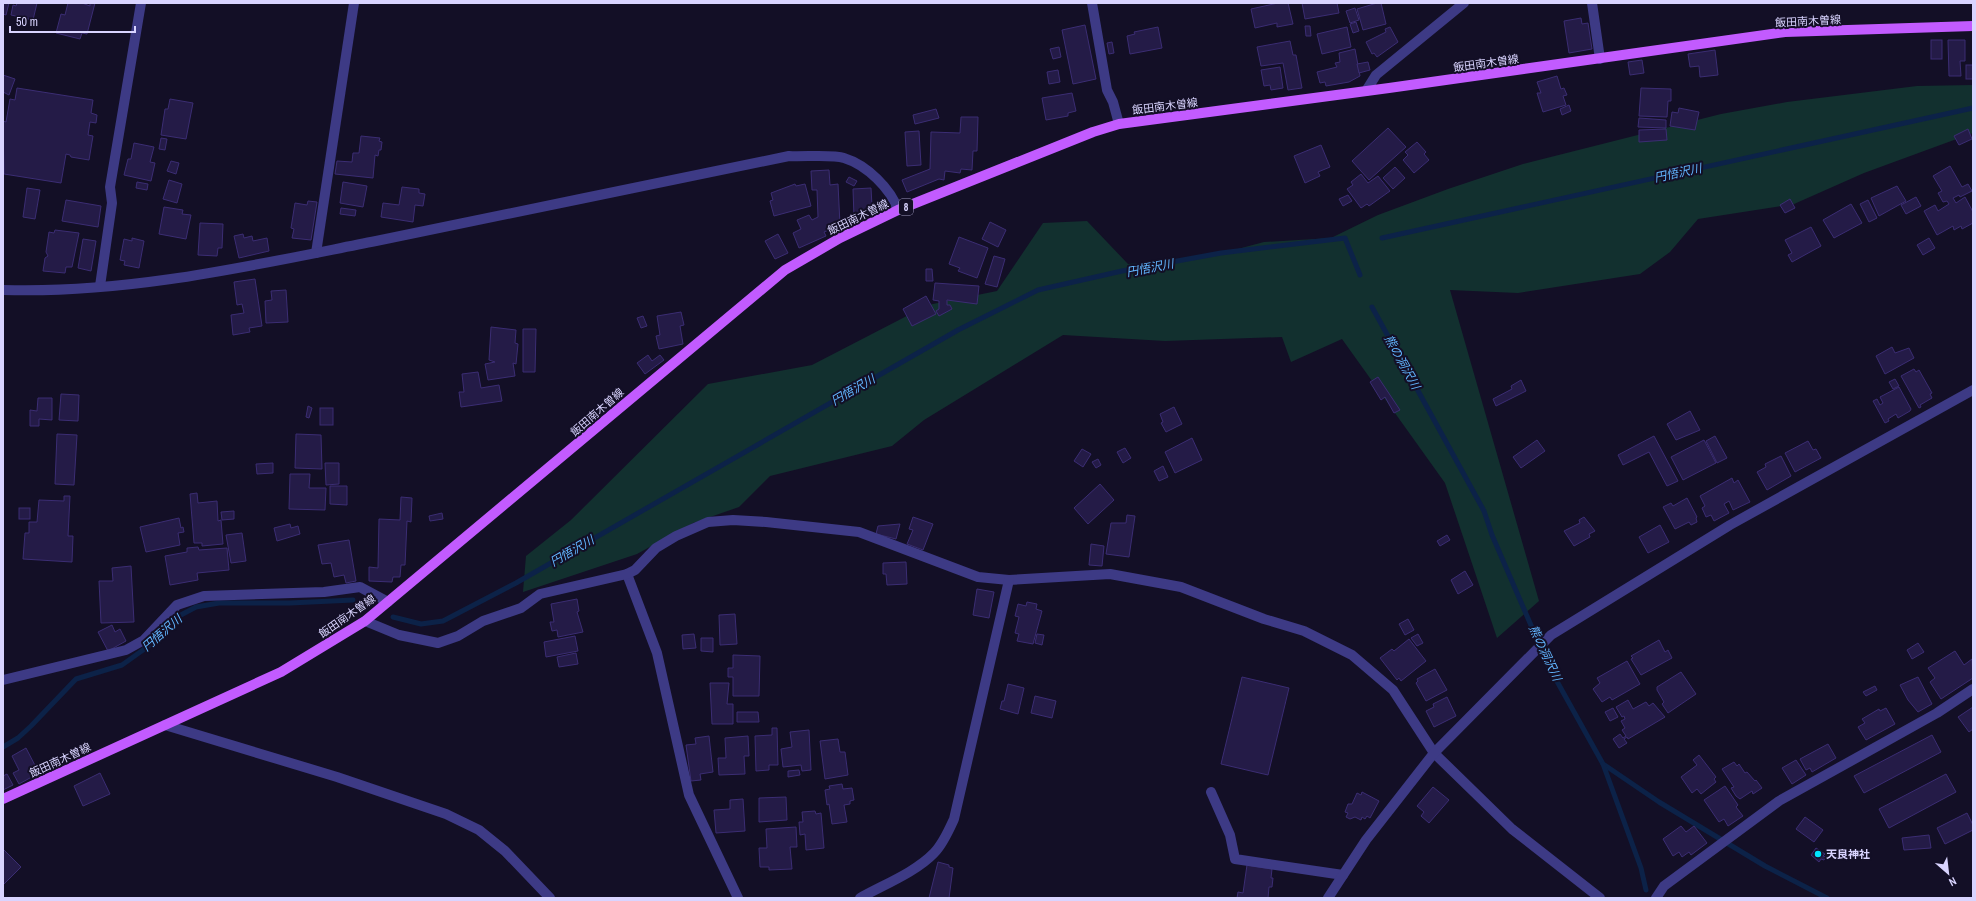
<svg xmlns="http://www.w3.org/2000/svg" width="1976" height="901" font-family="'Archivo Narrow','Noto Sans JP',sans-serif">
<rect width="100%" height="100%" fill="#130f26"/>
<polygon fill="#12302f" points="1973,85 1973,133 1864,173 1794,204 1698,219 1670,252 1640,274 1518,293 1450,290 1539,601 1497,638 1445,483 1342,339 1291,362 1282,337 1165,341 1063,335 924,420 892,446 770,476 739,507 693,523 637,554 523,592 526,556 571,520 708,384 812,365 928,305 997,291 1043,223 1087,221 1128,264 1204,258 1264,242 1331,238 1378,215 1448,189 1523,164 1721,114 1787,102 1917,86"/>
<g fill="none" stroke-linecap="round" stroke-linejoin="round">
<g stroke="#0c2248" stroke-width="5">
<polyline points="1382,238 1973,108"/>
<polyline points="1372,307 1484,511 1492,535 1549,667 1603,764 1659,802 1765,866 1827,898"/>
<polyline points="393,617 421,624 443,621 516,583 958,330 1038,290 1122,271 1221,253 1345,238 1360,275"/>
<polyline points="3,747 18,738 31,726 76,679 122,665 150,645 177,617 196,607 219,603 290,603 353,600"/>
<polyline points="1603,764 1641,868 1646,890"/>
</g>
</g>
<g fill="#241b47" stroke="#3b2d73">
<polygon points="3,3 9,3 6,15 3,14"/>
<polygon points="17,3 37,3 33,20 11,15 13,5 16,6"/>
<polygon points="68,3 82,3 90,6 90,3 95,3 87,34 82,33 80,39 56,33 61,14 65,15"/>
<polygon points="1278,3 1288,3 1293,24 1277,27 1277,23 1255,28 1251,9"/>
<polygon points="1302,3 1337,3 1339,13 1305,19"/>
<polygon points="1377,3 1381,3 1386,24 1363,30 1357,9"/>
<polygon points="1355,8 1359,20 1350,23 1346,11"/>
<polygon points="1581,18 1582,24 1588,23 1592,49 1569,53 1564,21"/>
<polygon points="1356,22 1359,31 1353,33 1350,24"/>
<polygon points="1085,25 1096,79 1073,84 1062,30"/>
<polygon points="1305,26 1310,26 1311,36 1306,36"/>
<polygon points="1158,27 1162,48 1130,54 1127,36 1135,34 1134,32"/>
<polygon points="1347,27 1351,47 1322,54 1317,34"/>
<polygon points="1390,27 1398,42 1377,57 1374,53 1372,54 1366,42 1386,32 1385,29"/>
<rect x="1931" y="40" width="11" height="19"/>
<polygon points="1948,40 1965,40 1965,61 1960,61 1961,76 1949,76"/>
<polygon points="1290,41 1293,55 1296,55 1302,88 1288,90 1283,63 1261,66 1257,47"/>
<polygon points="1112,42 1114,53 1109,54 1107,43"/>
<polygon points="1059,47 1061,57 1053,59 1050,49"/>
<polygon points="1355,49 1360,76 1349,82 1326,86 1325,82 1320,83 1317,72 1337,67 1335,63 1340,62 1339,53"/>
<polygon points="1715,50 1718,75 1700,77 1699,66 1690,67 1688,54"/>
<polygon points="1642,60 1644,73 1630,75 1628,62"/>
<polygon points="1368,62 1370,70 1359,73 1357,64"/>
<rect x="1966" y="65" width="7" height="14"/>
<polygon points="1280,67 1283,88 1271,90 1270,85 1264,86 1261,70"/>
<polygon points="1058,70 1060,82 1049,84 1047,72"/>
<polygon points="3,75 15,79 9,95 3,92"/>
<polygon points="1557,76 1561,89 1564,88 1567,95 1563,96 1566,105 1543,112 1537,93 1541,93 1537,82"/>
<polygon points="17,88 93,100 91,113 97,115 96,123 90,122 88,135 93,136 89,160 71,157 70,155 66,154 61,183 4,174 3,121 6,122 10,99 15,100"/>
<polygon points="1641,88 1671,89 1671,101 1668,101 1667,117 1639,116"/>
<polygon points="1072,93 1076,111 1068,113 1068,116 1046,120 1042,98"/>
<polygon points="170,99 193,103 186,139 161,135 165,109 168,109"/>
<polygon points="1569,105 1571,111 1562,115 1560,109"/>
<polygon points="1679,108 1699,112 1695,130 1670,126 1672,112 1678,113"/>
<polygon points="936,109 939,118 915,124 913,115"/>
<polygon points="961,117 978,117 977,151 973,151 972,170 961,169 960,173 945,171 944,180 939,179 907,192 902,180 930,169 931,132 960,133"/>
<polygon points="1639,118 1666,120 1666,128 1638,127"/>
<polygon points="1388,128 1406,147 1369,180 1352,161"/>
<polygon points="1666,129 1667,140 1639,142 1639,130"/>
<polygon points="1968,129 1972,139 1959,145 1954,136"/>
<polygon points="919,131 921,165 907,166 905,132"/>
<polygon points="361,136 380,138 379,141 382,142 381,150 379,150 378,156 375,155 373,178 335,174 337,161 352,162 353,153 359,153"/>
<polygon points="161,138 167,139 165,150 159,149"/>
<polygon points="1417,142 1426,152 1424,154 1429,160 1414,173 1403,160 1408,155 1405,152"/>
<polygon points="134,143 154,147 150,162 155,163 151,181 124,175 128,159 131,159"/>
<polygon points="1321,145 1330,167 1318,172 1320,176 1305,183 1294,156"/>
<polygon points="171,161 179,163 176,174 167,171"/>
<polygon points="1950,166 1962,187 1968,184 1972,191 1960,197 1959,195 1953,198 1956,203 1965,197 1973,212 1973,223 1962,229 1961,226 1954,230 1953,226 1937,235 1924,211 1935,205 1938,211 1949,204 1947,201 1943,202 1938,193 1942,191 1933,176"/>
<polygon points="1395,167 1405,178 1393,189 1383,178"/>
<polygon points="829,170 830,185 838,184 840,225 824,232 826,236 799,248 793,233 801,229 797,220 809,215 812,220 818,217 817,190 812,190 811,171"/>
<polygon points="1361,174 1368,183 1378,176 1390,191 1369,206 1367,204 1361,208 1347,189 1353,185 1351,182"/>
<polygon points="849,177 857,181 854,186 846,182"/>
<polygon points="169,180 182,184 177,203 163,199"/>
<polygon points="137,182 148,184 147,190 136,188"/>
<polygon points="343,182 367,186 363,207 340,203"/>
<polygon points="795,184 796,186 805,184 811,206 774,216 770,201 773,200 771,193"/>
<polygon points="1897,186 1906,201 1879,216 1871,198"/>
<polygon points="402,187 419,189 419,193 425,194 423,206 415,205 413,222 381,217 383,203 399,205"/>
<polygon points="27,188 40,190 35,219 23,217"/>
<polygon points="871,188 872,206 867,206 868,216 854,217 853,189"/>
<polygon points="1348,195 1352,201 1343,206 1339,199"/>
<polygon points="1916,197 1921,206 1906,214 1901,205"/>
<polygon points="1790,199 1795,208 1785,213 1780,205"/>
<polygon points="66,200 101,206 98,227 62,221"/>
<polygon points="1868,200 1877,218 1869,222 1860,204"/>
<polygon points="308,201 317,202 311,240 292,238 294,229 291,228 295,203 307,205"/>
<polygon points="1851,204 1862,223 1834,238 1823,220"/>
<polygon points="164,207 183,210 182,214 191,215 186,239 159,234"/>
<polygon points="341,208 356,210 355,216 340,214"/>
<polygon points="990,222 1006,230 998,247 982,239"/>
<polygon points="200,223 223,224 222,248 218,248 217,256 198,255"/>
<polygon points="1811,227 1821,246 1792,262 1788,255 1792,253 1785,240"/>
<polygon points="55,230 79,233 72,267 66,267 65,273 43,271 45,258 48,256 46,252 49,232 54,233"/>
<polygon points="243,234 244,238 252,236 253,241 267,238 269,251 239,258 234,236"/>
<polygon points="778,234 788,253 775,259 765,241"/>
<polygon points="959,237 988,248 977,278 958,271 960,268 949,264"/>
<polygon points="132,238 144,241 139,268 124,265 125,261 120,260 124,239 132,241"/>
<polygon points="1929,238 1935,248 1923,255 1917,245"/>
<polygon points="83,239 96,241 91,271 78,268"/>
<polygon points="994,256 1005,259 997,287 985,284"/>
<polygon points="926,269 932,269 933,281 926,281"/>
<polygon points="255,279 262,326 249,328 250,332 233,335 231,315 244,313 242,304 237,305 234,282"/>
<polygon points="935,283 979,286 977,304 947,300 947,305 950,305 952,309 939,316 936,311 939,309 939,301 933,300"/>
<polygon points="286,290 288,322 266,323 265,301 272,300 271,291"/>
<polygon points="926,296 936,314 912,326 903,309"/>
<polygon points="681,312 684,325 680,326 683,344 659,349 656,336 660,335 657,316"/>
<polygon points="643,316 647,326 641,328 637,318"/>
<polygon points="491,327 516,330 515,343 518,344 516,364 513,363 515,376 488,380 485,364 495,362 489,360"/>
<polygon points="523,329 536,329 535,372 523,372"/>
<polygon points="1892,347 1895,353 1909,348 1914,358 1885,374 1876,356"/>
<polygon points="648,355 652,361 660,355 664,360 645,374 637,363"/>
<polygon points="1914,369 1916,372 1919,370 1932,393 1930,394 1932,398 1920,405 1921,407 1919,408 1901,376"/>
<polygon points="478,372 481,388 499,385 502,401 461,407 459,392 464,392 462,374"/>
<polygon points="1378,377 1400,410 1394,413 1385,397 1381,400 1370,382"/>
<polygon points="1895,379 1899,386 1893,389 1889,382"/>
<polygon points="1521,380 1526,391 1496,406 1493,399 1512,389 1511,386"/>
<polygon points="1899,387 1911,409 1910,411 1898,418 1896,414 1888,419 1889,421 1885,423 1873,401 1877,399 1880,405 1883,403 1880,397"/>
<polygon points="61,394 79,395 78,421 59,420"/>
<polygon points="38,398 52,398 52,420 39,419 39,426 30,426 30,410 37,411"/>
<polygon points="308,406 312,408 309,418 306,417"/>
<polygon points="1174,407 1182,424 1166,432 1161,423 1163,422 1160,414"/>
<rect x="320" y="408" width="13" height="17"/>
<polygon points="1690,411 1700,430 1676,440 1667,424"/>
<polygon points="57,434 77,435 74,485 55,484"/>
<polygon points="296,434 321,435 322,469 295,468"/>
<polygon points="1654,436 1678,481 1667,486 1649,452 1623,465 1618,455"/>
<polygon points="1715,436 1727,458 1717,463 1706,441"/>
<polygon points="1192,438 1202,460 1175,473 1165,452"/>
<polygon points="1537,440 1545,451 1521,468 1513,457"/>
<polygon points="1704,440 1716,463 1683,480 1671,457"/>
<polygon points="1808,441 1813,450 1816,449 1821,458 1795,472 1785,453"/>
<polygon points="1125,448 1131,458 1123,463 1117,452"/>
<polygon points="1082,449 1091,454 1083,467 1074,461"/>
<polygon points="1781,456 1791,476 1767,490 1757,472 1766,467 1765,464"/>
<polygon points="1098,459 1101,465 1096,468 1092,462"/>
<polygon points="273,463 273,473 257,474 256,464"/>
<polygon points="325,463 339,463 339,484 326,485"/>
<polygon points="1163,466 1168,477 1159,481 1154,471"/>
<polygon points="290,474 310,474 309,488 326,488 325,510 289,509"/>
<polygon points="1732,478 1734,483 1738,480 1750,502 1733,510 1729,501 1724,504 1729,513 1714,521 1711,515 1706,517 1702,508 1705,506 1700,496"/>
<polygon points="1100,484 1114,500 1088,524 1074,508"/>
<polygon points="330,486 347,486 347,505 330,504"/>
<polygon points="197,493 198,503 217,501 218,521 221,520 223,544 202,546 202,543 194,543 190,494"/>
<polygon points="64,496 70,496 68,536 73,536 72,562 23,559 25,533 29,533 29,522 37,522 39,500 64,501"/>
<polygon points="401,497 412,498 411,522 407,521 405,565 401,565 400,577 393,577 392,582 369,581 369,567 378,568 379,519 400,520"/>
<polygon points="1687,498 1697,517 1696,518 1697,522 1691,525 1689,522 1675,529 1663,507 1671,503 1673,506"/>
<rect x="19" y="508" width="11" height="11"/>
<polygon points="234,511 234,519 222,520 221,512"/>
<polygon points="442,513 443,519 430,521 429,516"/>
<polygon points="1127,515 1135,516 1129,557 1106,554 1111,523 1126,523"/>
<polygon points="913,517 933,524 923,550 907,544 913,530 909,529"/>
<polygon points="1584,517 1595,531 1589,534 1590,537 1574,546 1564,531 1580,523 1579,520"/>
<polygon points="179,518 181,528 183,527 184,532 178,533 180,545 146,552 140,527"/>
<polygon points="290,524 291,528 298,526 300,534 277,541 274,528"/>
<polygon points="900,524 896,539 876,534 878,526"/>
<polygon points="1660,525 1669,542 1648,553 1639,537"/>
<polygon points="242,533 246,561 231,563 226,535"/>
<polygon points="1447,535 1450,540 1440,546 1437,541"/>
<polygon points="349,540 356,581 346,583 344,575 334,577 331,563 322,564 318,545"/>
<polygon points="1091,544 1104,546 1102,566 1089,565"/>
<polygon points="198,547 199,550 227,548 229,570 197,573 198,580 170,585 165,556 187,552 187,548"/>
<polygon points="906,562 907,584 887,585 886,574 883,574 883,563"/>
<polygon points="131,566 134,622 101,623 99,581 113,581 112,568"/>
<polygon points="1465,571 1473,585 1458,594 1451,580"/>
<polygon points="977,589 994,592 989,618 973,615"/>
<polygon points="577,599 579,611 577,612 583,632 558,637 557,630 552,631 550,622 554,622 551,604"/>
<polygon points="1027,602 1037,604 1036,609 1042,611 1033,644 1017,641 1019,634 1015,633 1019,617 1015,616 1018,604 1026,606"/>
<polygon points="735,614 737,644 720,645 719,615"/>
<polygon points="1408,619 1414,630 1405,635 1399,624"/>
<polygon points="112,625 115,632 120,629 126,641 108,651 98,632"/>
<polygon points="694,634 696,648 683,649 682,635"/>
<polygon points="1037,634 1044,635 1042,645 1035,643"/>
<polygon points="1418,634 1423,643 1417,646 1411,638"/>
<polygon points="575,636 578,651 546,657 544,642"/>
<polygon points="701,638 713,638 713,652 701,651"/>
<polygon points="1409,639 1426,661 1401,681 1399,678 1397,680 1380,658 1392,649 1394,651"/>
<polygon points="1659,640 1665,652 1668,650 1672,658 1641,675 1631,659 1633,658 1631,656"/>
<polygon points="1918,643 1924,652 1912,659 1907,650"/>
<polygon points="1955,651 1964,665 1972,659 1973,678 1941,699 1930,682 1935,678 1928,668"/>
<polygon points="576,653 578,664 559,667 557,657"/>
<polygon points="733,655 760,656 759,696 733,696 733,677 728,677 728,668 733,668"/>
<polygon points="1627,661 1640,684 1612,700 1610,697 1602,702 1593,689 1600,683 1597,678"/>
<polygon points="1435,669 1447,690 1426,701 1416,683 1418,681 1417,679"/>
<polygon points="1681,672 1696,694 1668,713 1662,704 1664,702 1657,690 1657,687"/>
<polygon points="1242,677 1289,688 1268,775 1221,764"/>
<polygon points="1918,677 1932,704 1918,712 1908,700 1900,685"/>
<polygon points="710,683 729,683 727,704 733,704 733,724 712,724"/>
<polygon points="1008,684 1024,688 1018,714 1000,709 1002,701 1004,701"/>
<polygon points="1875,686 1877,690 1866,696 1863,692"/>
<polygon points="1035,696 1056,701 1052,718 1031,713"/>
<polygon points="1447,697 1456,716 1434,727 1426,711 1434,707 1433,704"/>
<polygon points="1628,700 1633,709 1646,702 1649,706 1653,703 1665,717 1628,739 1627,737 1624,739 1627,743 1619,748 1613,739 1620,734 1623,738 1626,736 1622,730 1625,728 1621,721 1625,719 1624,716 1622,717 1616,707"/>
<polygon points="1973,707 1973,729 1969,732 1958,717"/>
<polygon points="1613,708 1618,717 1610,721 1605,712"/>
<polygon points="1886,708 1895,724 1866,740 1858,727 1865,723 1862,719 1879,709 1880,711"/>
<polygon points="737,712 758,712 759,722 737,722"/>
<polygon points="772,728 777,728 778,765 769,765 769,770 756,771 755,736 772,735"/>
<polygon points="809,730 811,770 802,771 801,765 783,767 781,749 792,747 790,732"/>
<polygon points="1932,735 1941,752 1864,793 1854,776"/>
<polygon points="709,736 713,772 700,774 701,780 691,781 686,745 696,744 695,738"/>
<polygon points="748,736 749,756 744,756 745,774 719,775 718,758 726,758 725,738"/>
<polygon points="838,739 840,752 845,752 848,775 825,779 820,741"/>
<polygon points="1828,744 1836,758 1812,772 1810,768 1806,770 1800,759"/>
<polygon points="26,748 39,773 19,784 13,773 19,770 12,756"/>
<polygon points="1699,755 1716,777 1714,779 1716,782 1701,794 1697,789 1692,793 1681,777 1697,765 1693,760"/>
<polygon points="1796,760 1806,775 1792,784 1782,768"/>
<polygon points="1734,762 1737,766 1739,764 1745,773 1747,772 1755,781 1756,780 1762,788 1753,794 1752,791 1740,799 1736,796 1731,788 1734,787 1722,769"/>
<polygon points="799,770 800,775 788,777 788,771"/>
<polygon points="100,773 110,794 83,806 74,786"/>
<polygon points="7,774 13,785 3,790 3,776"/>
<polygon points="1946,774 1956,792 1889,828 1879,809"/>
<polygon points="842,784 843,789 852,788 854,800 850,801 850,804 844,805 847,822 832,824 829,804 827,805 825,790 830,789 829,786"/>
<polygon points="1725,786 1738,805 1736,807 1743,816 1728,826 1724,819 1719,822 1704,800"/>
<polygon points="1433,787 1449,800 1429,823 1421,816 1424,812 1417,806"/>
<polygon points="1362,792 1379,801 1370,818 1367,816 1365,819 1362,817 1361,820 1355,817 1350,819 1346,817 1348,813 1345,812 1348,804 1352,804 1357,793 1361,795"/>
<polygon points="786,797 787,820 759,822 759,798"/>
<polygon points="743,799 745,831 716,833 714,810 730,809 730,800"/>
<polygon points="815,811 816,814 821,813 824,848 806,850 805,834 800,835 799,822 803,822 802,812"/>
<polygon points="1967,813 1973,825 1973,830 1945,844 1937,828"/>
<polygon points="1805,817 1823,830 1814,842 1796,829"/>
<polygon points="1681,826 1686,832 1694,826 1707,843 1691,855 1689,852 1682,857 1679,852 1673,856 1663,839"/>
<polygon points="796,827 797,847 790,847 792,869 769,870 769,867 760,867 759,848 767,848 766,829"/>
<polygon points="1929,835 1931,848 1904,850 1902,838"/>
<polygon points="1816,848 1825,854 1823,856 1826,857 1824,860 1821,859 1819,862 1811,855"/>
<polygon points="3,849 21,867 3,885"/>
<polygon points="938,862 949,865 949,867 953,868 949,898 929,898"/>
<polygon points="1247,865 1272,869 1271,878 1273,878 1272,887 1269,887 1268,898 1237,898 1238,892 1243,893"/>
</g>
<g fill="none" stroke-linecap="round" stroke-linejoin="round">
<g stroke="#3d3a85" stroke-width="10">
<polyline points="1092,3 1107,90 1113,102 1119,124"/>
<polyline points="1592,3 1600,59"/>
<polyline points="1366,91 1376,75 1464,3"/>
<polyline points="316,253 354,3"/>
<polyline points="100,286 112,203 110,187 141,3"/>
<path d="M3 290C129 294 254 265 376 241 514 213 651 184 789 156 803 157 833 154 844 158 867 165 891 189 898 210"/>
<polyline points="627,574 657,653 689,795 738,898"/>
<polyline points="365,621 399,635 438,643 458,636 483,621 521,608 540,594 627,574 635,570 656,548 676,536 708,522 733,520 766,522 859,532 978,577 1009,580 1110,574 1181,587 1264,619 1304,631 1352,655 1393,690 1434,753 1512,829 1600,898"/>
<polyline points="3,680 126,650 144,640 177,605 204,596 324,592 360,587 388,602"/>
<polyline points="165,725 337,777 446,814 479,830 505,851 550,898"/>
<polyline points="1211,792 1230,835 1235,859 1343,875"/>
<path d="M860 898C883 885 916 872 934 853 943 844 949 830 954 819L1009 580"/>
<polyline points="1328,898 1366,840 1434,753 1551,635 1730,525 1973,390"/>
<polyline points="1656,898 1664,886 1779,801 1937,713 1973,689"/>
</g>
<polyline stroke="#c25bff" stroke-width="10" points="3,799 281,672 365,621 785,270 840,238 898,210 1093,132 1119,124 1389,88 1785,32 1973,26"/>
</g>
<circle fill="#00e5ff" stroke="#130f26" stroke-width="1.5" cx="1818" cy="854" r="4"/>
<g text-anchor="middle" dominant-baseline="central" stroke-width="4" stroke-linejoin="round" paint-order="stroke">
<rect fill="#130f26" stroke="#9e99be" stroke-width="1" x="899" y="199" width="14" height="16" rx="3"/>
<g font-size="10" font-weight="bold" fill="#d9d4ff">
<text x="906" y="207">8</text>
</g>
<g font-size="11" fill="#d9d4ff" stroke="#130f26">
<text transform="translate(1808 21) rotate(-3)">飯田南木曽線</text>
<text transform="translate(1486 63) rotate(-8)">飯田南木曽線</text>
<text transform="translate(1165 106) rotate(-7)">飯田南木曽線</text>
<text transform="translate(858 217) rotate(-26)">飯田南木曽線</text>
<text transform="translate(597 412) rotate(-41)">飯田南木曽線</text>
<text transform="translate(347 616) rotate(-35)">飯田南木曽線</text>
<text transform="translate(60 760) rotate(-25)">飯田南木曽線</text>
</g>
<g font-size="11" font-weight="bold" fill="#d9d4ff" stroke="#130f26" text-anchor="start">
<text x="1826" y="854">天良神社</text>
</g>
<g font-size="12" font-style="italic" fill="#62b6ff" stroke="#130f26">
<text transform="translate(1678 173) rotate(-12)">円悟沢川</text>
<text transform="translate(1150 268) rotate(-11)">円悟沢川</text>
<text transform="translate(1402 362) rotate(61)">熊の洞沢川</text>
<text transform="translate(853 390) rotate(-30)">円悟沢川</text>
<text transform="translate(572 551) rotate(-30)">円悟沢川</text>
<text transform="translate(162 633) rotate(-41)">円悟沢川</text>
<text transform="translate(1545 653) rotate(65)">熊の洞沢川</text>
</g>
</g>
<rect width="1976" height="901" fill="none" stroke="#d9d4ff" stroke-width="8"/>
<g transform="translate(1948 873) rotate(152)" stroke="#130f26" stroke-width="3" paint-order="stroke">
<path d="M0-3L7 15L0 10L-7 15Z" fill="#d9d4ff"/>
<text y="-6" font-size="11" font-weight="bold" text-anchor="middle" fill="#d9d4ff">N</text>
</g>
<path d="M10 26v6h125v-6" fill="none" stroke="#d9d4ff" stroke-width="2"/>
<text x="16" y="26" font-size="12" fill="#d9d4ff" stroke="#130f26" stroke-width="3" paint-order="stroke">50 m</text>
</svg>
